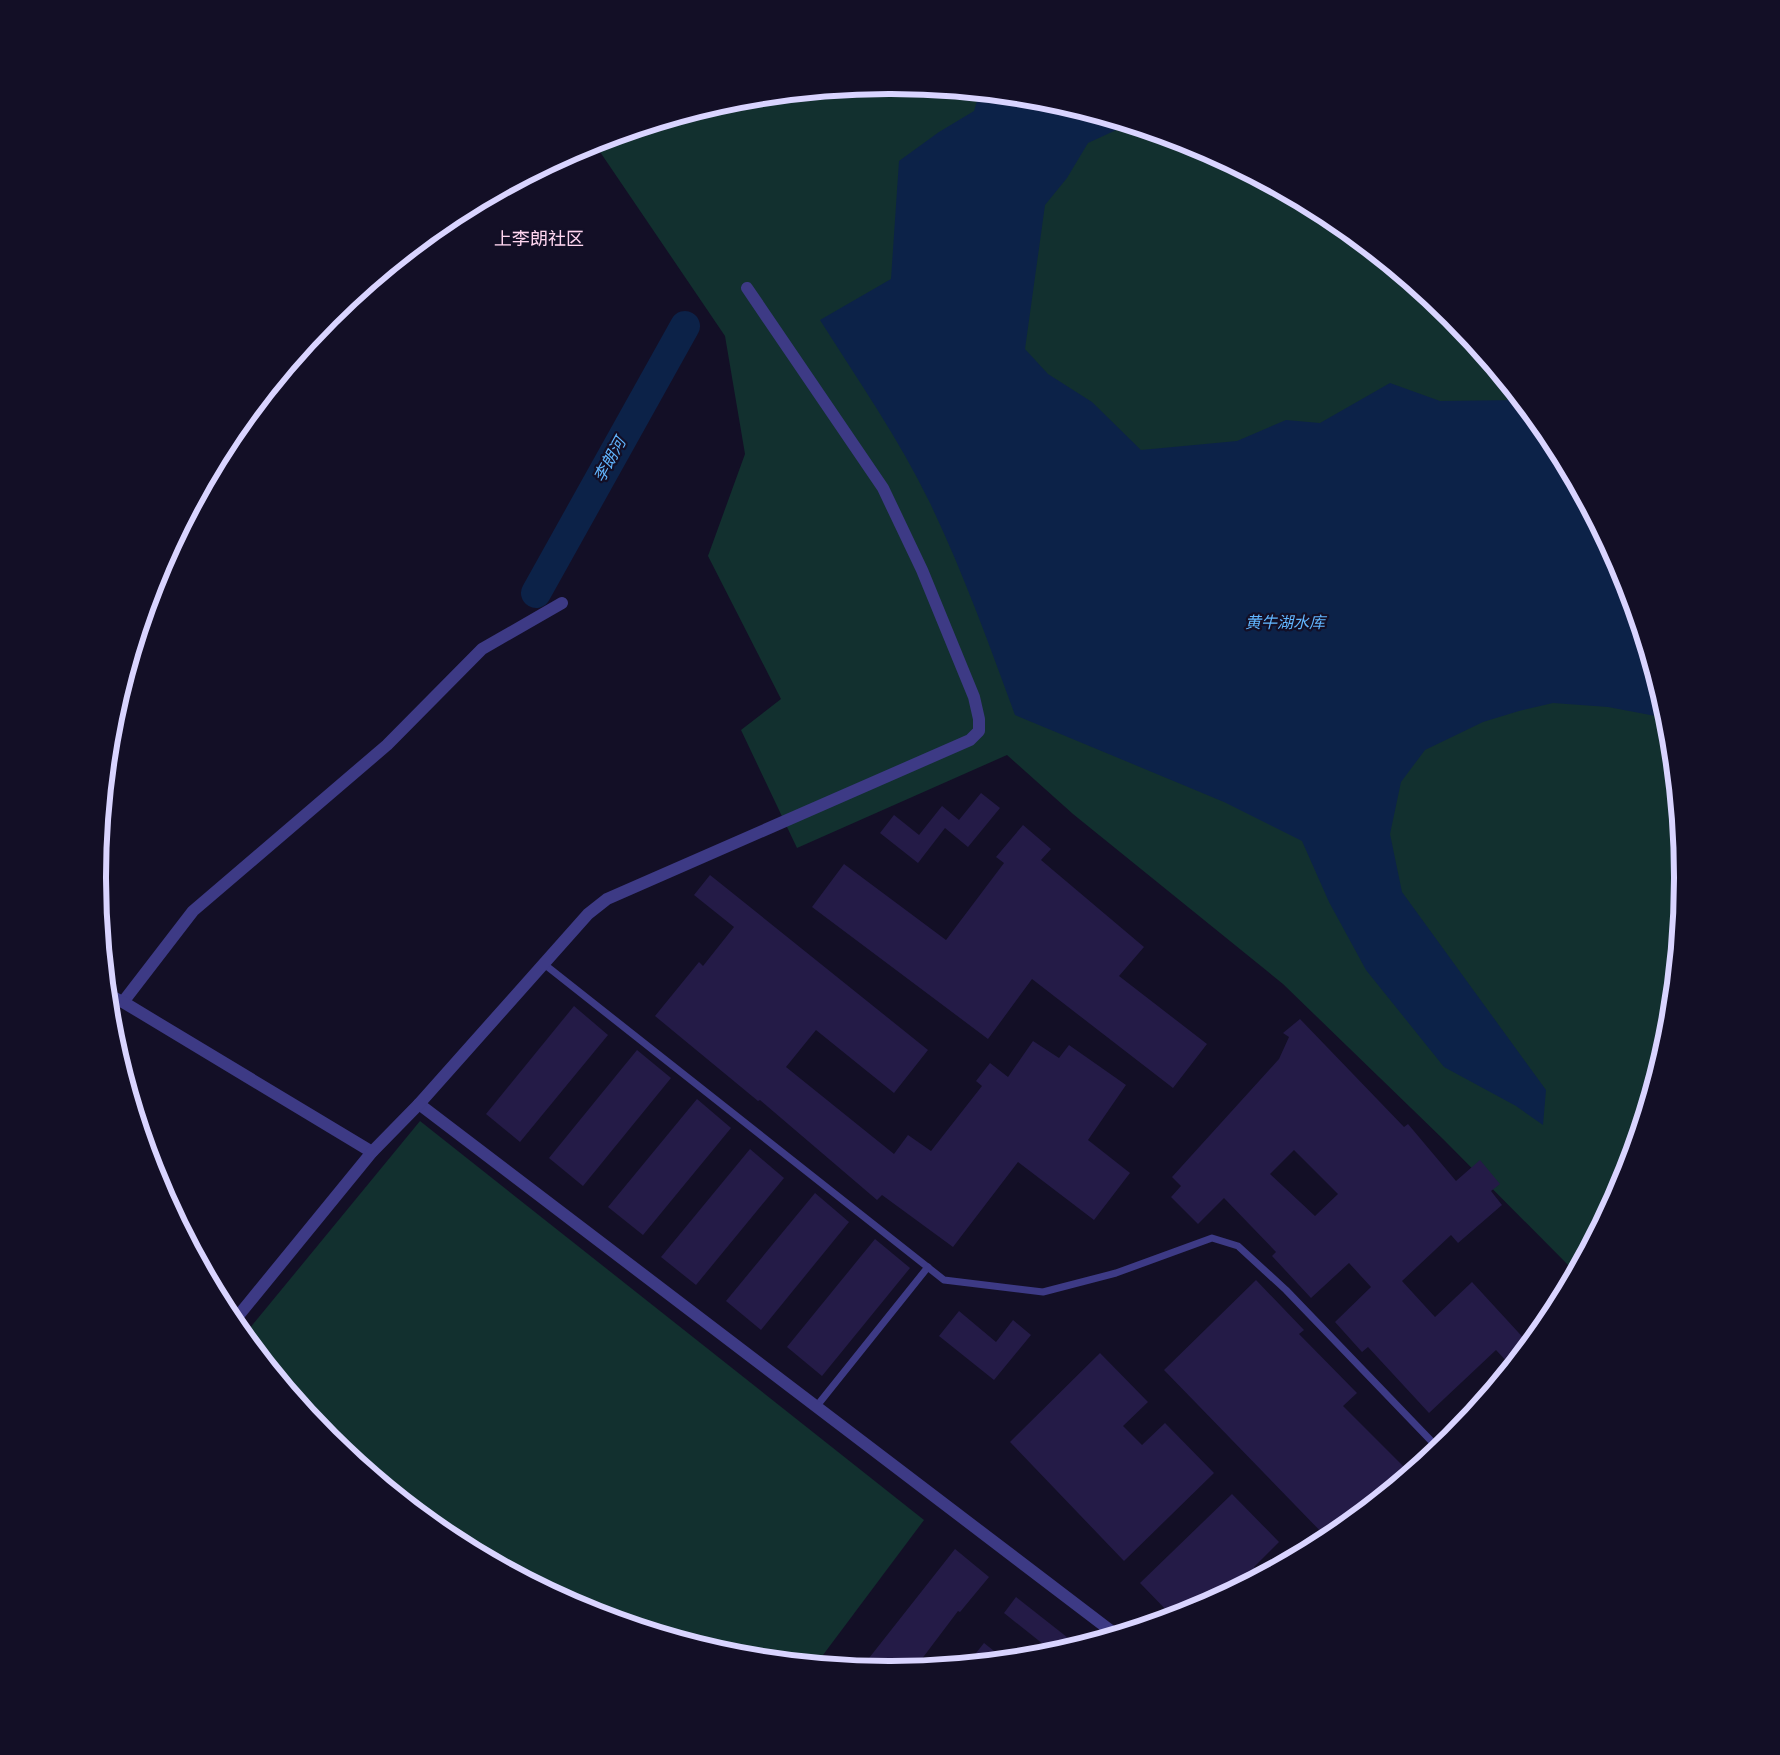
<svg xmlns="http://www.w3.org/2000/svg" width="1780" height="1755" font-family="Signika,'Noto Sans SC',sans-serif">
<rect width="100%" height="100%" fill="#130f26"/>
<g fill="#12302f">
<polygon points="890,85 1045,100 1194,145 1331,219 1451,317 1549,437 1622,574 1667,723 1682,878 1667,1032 1622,1181 1574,1271 1443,1139 1283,984 1073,814 1007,755 797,848 741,730 781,699 708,556 745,454 725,336 594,143 736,100"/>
<polygon points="420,1121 924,1520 817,1663 735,1655 586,1610 449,1536 329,1438 245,1334"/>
</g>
<path fill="#0c2248" d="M979 94 1045 100 1127 125 1088 143 1067 178 1045 205 1025 349 1048 374 1092 402 1141 450 1237 441 1286 420 1320 423 1390 383 1440 401 1518 400 1549 437 1622 574 1666 718 1608 707 1553 703 1519 711 1483 722 1425 750 1401 782 1390 834 1402 892 1546 1090 1543 1125 1516 1106 1444 1067 1366 970 1329 902 1302 841 1224 802 1015 715C989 644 963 572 930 503 899 439 858 380 820 320L891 279 899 161 939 132 974 111Z"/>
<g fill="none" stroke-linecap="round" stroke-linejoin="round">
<polyline stroke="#0c2248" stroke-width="30" points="536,593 685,326"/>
</g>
<g fill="#241b47" fill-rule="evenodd">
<polygon points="981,793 1000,808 968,847 945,828 918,863 880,833 894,815 919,835 942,806 959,820"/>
<polygon points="1023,825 1051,849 1041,860 1144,947 1119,976 1207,1044 1173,1088 1032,979 988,1039 812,907 844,864 946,940 1004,863 996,857"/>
<polygon points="710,875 928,1050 894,1093 816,1030 786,1067 894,1154 908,1135 931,1151 982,1086 976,1081 990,1063 1008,1077 1033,1041 1059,1058 1069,1045 1126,1085 1088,1140 1130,1173 1094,1220 1018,1162 953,1247 882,1195 877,1200 760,1100 758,1101 655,1016 699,962 703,966 734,927 694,895"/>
<polygon points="574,1006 608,1035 520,1142 486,1114"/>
<path d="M1300 1019 1404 1127 1408 1124 1456 1181 1480 1160 1500 1184 1491 1191 1502 1205 1458 1243 1451 1235 1402 1281 1435 1317 1472 1282 1528 1343 1510 1365 1496 1350 1429 1413 1368 1347 1362 1352 1335 1322 1371 1287 1349 1263 1311 1298 1272 1256 1276 1252 1224 1198 1198 1224 1171 1197 1181 1186 1172 1177 1279 1059 1289 1037 1283 1033ZM1294 1150 1338 1194 1315 1216 1270 1174Z"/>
<polygon points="637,1050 671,1078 583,1186 549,1158"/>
<polygon points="697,1099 731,1128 643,1235 608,1207"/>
<polygon points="750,1149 784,1178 696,1285 661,1257"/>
<polygon points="815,1193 849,1222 761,1330 726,1301"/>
<polygon points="875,1239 910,1268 822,1376 787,1347"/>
<polygon points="1256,1280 1304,1330 1299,1334 1357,1393 1343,1406 1405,1468 1378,1497 1327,1538 1164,1370"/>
<polygon points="959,1311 996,1342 1013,1320 1031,1335 994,1380 939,1336"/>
<polygon points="1100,1353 1148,1402 1123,1426 1142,1445 1165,1423 1214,1473 1124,1561 1010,1442"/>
<polygon points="1232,1494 1279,1542 1254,1567 1261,1574 1193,1610 1172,1616 1140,1583"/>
<polygon points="955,1549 989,1577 960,1612 958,1611 915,1668 890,1670 862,1667"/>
<polygon points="1016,1597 1077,1645 1053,1652 1004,1613"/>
<polygon points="984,1643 1004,1659 969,1662"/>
</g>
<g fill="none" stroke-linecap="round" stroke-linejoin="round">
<g stroke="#3d3a85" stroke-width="7">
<polyline points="544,964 944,1280 1043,1292 1116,1273 1212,1238 1238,1246 1286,1290 1438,1448"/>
<polyline points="816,1407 928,1267"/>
</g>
<g stroke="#3d3a85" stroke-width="12">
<polyline points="109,995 123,1002 193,911 387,745 482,649 562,603"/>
<polyline points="123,1002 372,1152"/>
<polyline points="419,1104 1115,1634"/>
<polyline points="234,1321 372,1152 419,1104 588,914 607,899 970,740 979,731 979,719 974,697 922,570 883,488 747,288"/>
</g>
</g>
<g text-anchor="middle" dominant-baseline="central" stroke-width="4.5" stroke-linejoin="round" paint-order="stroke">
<g font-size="16" font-style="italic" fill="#62b6ff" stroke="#130f26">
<text transform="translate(610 460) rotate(-61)">李朗河</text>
<text x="1285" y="623">黄牛湖水库</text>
</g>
<g font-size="18" fill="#ffd6f0" stroke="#130f26">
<text x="539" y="239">上李朗社区</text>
</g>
</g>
<path d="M0 0H1780V1755H0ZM889 94H891A783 783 0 0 1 1674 877V878A783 783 0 0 1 891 1661H889A783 783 0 0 1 106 878V877A783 783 0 0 1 889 94Z" fill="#130f26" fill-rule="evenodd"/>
<path fill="none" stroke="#d9d4ff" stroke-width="6" d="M889 94H891A783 783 0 0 1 1674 877V878A783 783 0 0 1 891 1661H889A783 783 0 0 1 106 878V877A783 783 0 0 1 889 94Z"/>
</svg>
